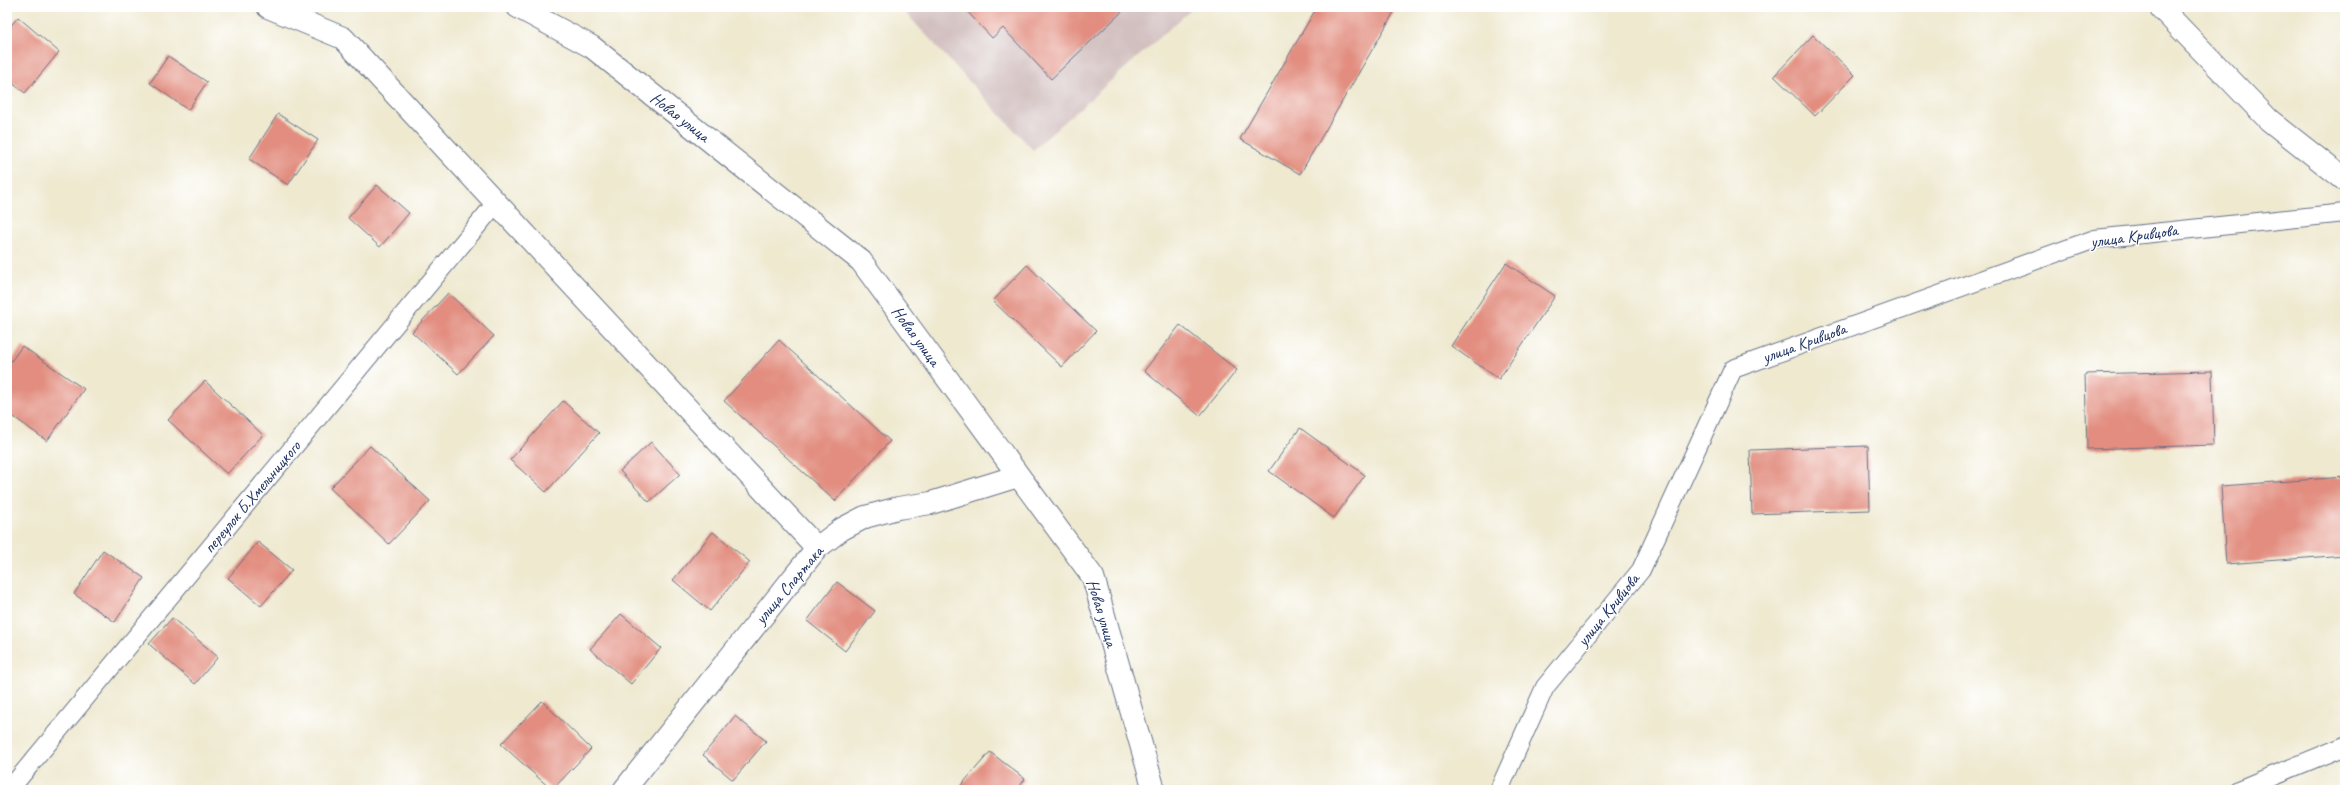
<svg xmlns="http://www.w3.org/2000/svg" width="2352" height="797" font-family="Caveat,sans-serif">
<rect width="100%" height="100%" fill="#fff"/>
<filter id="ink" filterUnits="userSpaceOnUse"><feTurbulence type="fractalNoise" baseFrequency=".025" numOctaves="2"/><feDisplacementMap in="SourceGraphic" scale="8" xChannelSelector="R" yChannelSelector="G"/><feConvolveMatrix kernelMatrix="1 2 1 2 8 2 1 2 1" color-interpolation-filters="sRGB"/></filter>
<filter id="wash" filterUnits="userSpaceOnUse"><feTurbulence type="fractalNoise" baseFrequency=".012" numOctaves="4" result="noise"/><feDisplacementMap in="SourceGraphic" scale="16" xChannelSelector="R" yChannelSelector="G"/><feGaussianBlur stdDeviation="0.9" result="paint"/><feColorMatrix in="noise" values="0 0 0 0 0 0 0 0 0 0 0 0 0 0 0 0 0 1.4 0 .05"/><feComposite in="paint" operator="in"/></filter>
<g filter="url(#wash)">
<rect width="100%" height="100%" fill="#efe9d0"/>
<polygon fill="#d2bfbf" points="900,7 1194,7 1033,150"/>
<g id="blocks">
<g fill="#e28d7f">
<polygon points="963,7 1127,7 1051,79 1003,28 992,38"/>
<polygon points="1317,7 1397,7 1300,174 1240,139"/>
<polygon points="18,17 59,52 25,93 7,79 7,30"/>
<polygon points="1813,35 1855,75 1815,116 1774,76"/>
<polygon points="168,56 207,82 188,110 150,83"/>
<polygon points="278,114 318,140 288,185 249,159"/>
<polygon points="377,185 409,213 380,247 348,218"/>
<polygon points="1506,263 1555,296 1499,379 1451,346"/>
<polygon points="1027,265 1096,331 1062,367 993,301"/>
<polygon points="448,293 494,336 458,374 412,332"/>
<polygon points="1180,325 1237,370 1200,416 1144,371"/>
<polygon points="779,340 890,441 835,501 724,401"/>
<polygon points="22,346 84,389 47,441 7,412 7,367"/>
<polygon points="2212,371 2214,445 2087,449 2085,374"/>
<polygon points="205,381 263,435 227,474 168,420"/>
<polygon points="563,401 599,433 546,492 510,460"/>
<polygon points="1300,428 1365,475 1334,518 1269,471"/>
<polygon points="651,442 680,474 649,502 620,471"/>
<polygon points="370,446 430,501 389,544 330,488"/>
<polygon points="1868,446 1870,510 1752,514 1750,450"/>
<polygon points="2345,477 2345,555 2226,564 2221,486"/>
<polygon points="713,532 750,562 710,611 673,580"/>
<polygon points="258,542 292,570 261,606 228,578"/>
<polygon points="103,550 144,578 115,622 74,594"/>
<polygon points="837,582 875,611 845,651 807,621"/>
<polygon points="621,614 661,648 631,684 590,649"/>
<polygon points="172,618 218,657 195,684 149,644"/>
<polygon points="542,701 591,749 552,790 501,744"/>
<polygon points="735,716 766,741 733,780 703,755"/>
<polygon points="990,752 1025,779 1017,790 957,790"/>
</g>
</g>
</g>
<g filter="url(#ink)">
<use href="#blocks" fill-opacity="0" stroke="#657086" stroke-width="1"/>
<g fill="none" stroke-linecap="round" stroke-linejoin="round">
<defs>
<g id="lane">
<polyline points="9,790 496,203"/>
<polyline points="1499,790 1545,687 1641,570 1733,369 2095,239 2345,213"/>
<polyline points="2238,790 2345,746"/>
</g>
<g id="street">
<polyline points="268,7 343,38 817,548"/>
<polyline points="518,7 592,47 861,261 1093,577 1154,790"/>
<polyline points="2160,7 2269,120 2345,180"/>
<polyline points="624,790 817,548 842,529 865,517 898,508 931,503 1018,476"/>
</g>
</defs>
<use href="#lane" stroke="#657086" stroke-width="20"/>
<use href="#street" stroke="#657086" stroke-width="24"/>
<use href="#lane" stroke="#fff" stroke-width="18"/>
<use href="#street" stroke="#fff" stroke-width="22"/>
</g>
</g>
<g text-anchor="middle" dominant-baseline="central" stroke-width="3" stroke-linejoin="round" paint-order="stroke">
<g font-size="17" fill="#1b2f5e" stroke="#fff">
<text transform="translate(680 117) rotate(38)">Новая улица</text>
<text transform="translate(2134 236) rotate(-8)">улица Кривцова</text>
<text transform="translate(916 336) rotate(54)">Новая улица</text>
<text transform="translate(1804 343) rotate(-20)">улица Кривцова</text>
<text transform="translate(252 497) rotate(-50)">переулок Б.Хмельницкого</text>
<text transform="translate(789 585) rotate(-50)">улица Спартака</text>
<text transform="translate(1608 610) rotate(-51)">улица Кривцова</text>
<text transform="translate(1102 613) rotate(73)">Новая улица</text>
</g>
</g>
<rect width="2352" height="797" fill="none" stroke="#fff" stroke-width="24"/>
</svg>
